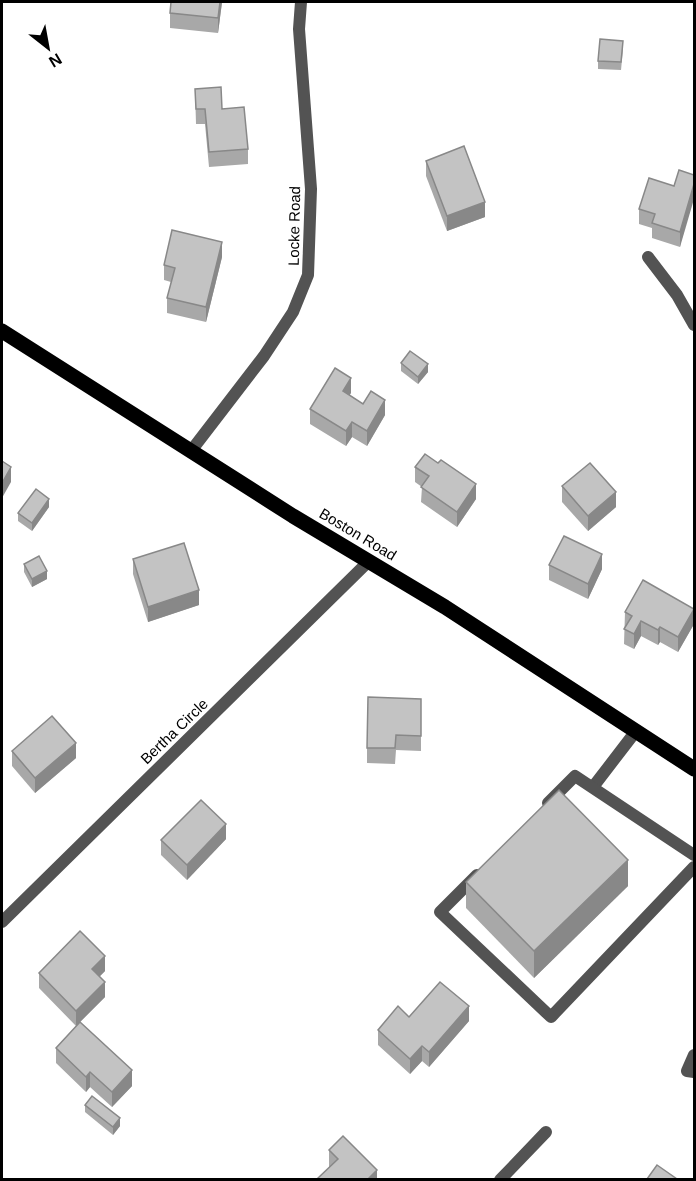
<svg xmlns="http://www.w3.org/2000/svg" width="696" height="1181" font-family="Arial,sans-serif">
<rect width="100%" height="100%" fill="#fff"/>
<g fill="none" stroke-linecap="round" stroke-linejoin="round">
<g stroke="#535353" stroke-width="12">
<polyline points="593,787 636,731"/>
<polyline points="548,803 575,776 694,855"/>
<polyline points="477,875 440,912 551,1017 694,867"/>
<polyline points="694,1055 687,1071 694,1072"/>
</g>
<g stroke="#535353" stroke-width="12">
<polyline points="648,257 677,295 694,325"/>
<polyline points="191,451 264,356 293,312 308,275 311,189 299,29 301,2"/>
<polyline points="2,922 369,561"/>
<polyline points="500,1180 546,1132"/>
</g>
<polyline stroke="#000" stroke-width="15" points="2,331 293,516 445,607 694,769"/>
</g>
<g fill="#a8a8a8">
<polygon points="171,2 222,2 218,33 170,28 170,13"/>
<polygon points="505,2 524,2 524,3"/>
<polygon points="623,49 621,70 598,69 598,61"/>
<polygon points="195,89 222,109 248,149 248,164 209,167 205,124 196,124"/>
<polygon points="426,161 485,217 447,231 426,176"/>
<polygon points="694,175 680,247 652,238 652,228 639,224 639,209 674,186"/>
<polygon points="222,257 206,322 167,313 167,298 171,282 164,280 164,265"/>
<polygon points="401,363 428,372 418,384 401,371"/>
<polygon points="351,393 349,395 363,404 385,415 367,446 352,437 346,446 310,424 310,409"/>
<polygon points="415,467 476,499 457,527 421,502 422,487 415,482"/>
<polygon points="562,486 616,507 588,531 562,502"/>
<polygon points="49,507 32,531 18,521 18,513"/>
<polygon points="133,559 199,605 148,622 133,574"/>
<polygon points="24,564 47,579 32,587 24,572"/>
<polygon points="549,565 602,569 588,599 549,580"/>
<polygon points="625,612 694,624 678,652 660,642 658,645 641,636 634,649 624,644"/>
<polygon points="421,699 421,751 396,750 395,764 367,763 367,748"/>
<polygon points="12,751 76,758 35,793 12,766"/>
<polygon points="226,839 187,880 161,855 161,840"/>
<polygon points="466,882 628,886 534,978 466,908"/>
<polygon points="105,971 99,977 105,997 80,1022 132,1086 112,1107 90,1087 86,1092 56,1063 56,1048 76,1026 39,988 39,973"/>
<polygon points="409,1017 469,1021 429,1067 422,1061 410,1074 378,1045 378,1030"/>
<polygon points="85,1105 120,1126 113,1135 85,1112"/>
<polygon points="329,1150 377,1179 329,1168"/>
</g>
<g fill="#888">
<polygon points="220,2 222,2 218,33 218,18"/>
<polygon points="694,184 694,199 680,247 680,232"/>
<polygon points="485,202 485,217 447,231 447,216"/>
<polygon points="222,242 222,257 206,322 206,307"/>
<polygon points="428,364 428,372 418,384 418,377"/>
<polygon points="351,378 351,393 343,406 343,391"/>
<polygon points="385,400 385,415 367,446 367,431"/>
<polygon points="352,422 352,437 346,446 346,431"/>
<polygon points="11,467 11,482 2,498 2,483"/>
<polygon points="476,484 476,499 457,527 457,512"/>
<polygon points="616,492 616,507 588,531 588,516"/>
<polygon points="49,499 49,507 32,531 32,523"/>
<polygon points="602,554 602,569 588,599 588,584"/>
<polygon points="47,571 47,579 32,587 32,579"/>
<polygon points="199,590 199,605 148,622 148,607"/>
<polygon points="694,609 694,624 678,652 678,637"/>
<polygon points="641,621 641,636 634,649 634,634"/>
<polygon points="660,627 660,642 658,645 658,630"/>
<polygon points="76,743 76,758 35,793 35,778"/>
<polygon points="226,824 226,839 187,880 187,865"/>
<polygon points="628,860 628,886 534,978 534,951"/>
<polygon points="105,956 105,971 92,984 92,969"/>
<polygon points="105,982 105,997 76,1026 76,1011"/>
<polygon points="469,1006 469,1021 429,1067 429,1052"/>
<polygon points="422,1046 422,1061 410,1074 410,1059"/>
<polygon points="132,1070 132,1086 112,1107 112,1092"/>
<polygon points="90,1072 90,1087 86,1092 86,1077"/>
<polygon points="120,1118 120,1126 113,1135 113,1127"/>
<polygon points="377,1170 377,1179 368,1179"/>
</g>
<g fill="#c3c3c3" stroke="#888" stroke-width="1.5">
<polygon points="171,2 220,2 218,18 170,13"/>
<polygon points="600,39 623,41 621,62 598,61"/>
<polygon points="221,87 222,109 244,107 248,149 209,152 205,109 196,109 195,89"/>
<polygon points="464,146 485,202 447,216 426,161"/>
<polygon points="679,170 694,175 694,184 680,232 652,223 655,214 639,209 649,178 674,186"/>
<polygon points="172,230 222,242 206,307 167,298 175,268 164,265"/>
<polygon points="410,351 428,364 418,377 401,363"/>
<polygon points="335,368 351,378 343,391 363,404 371,391 385,400 367,431 352,422 346,431 310,409"/>
<polygon points="425,454 438,463 441,460 476,484 457,512 421,487 429,476 415,467"/>
<polygon points="2,461 11,467 2,483"/>
<polygon points="590,463 616,492 588,516 562,486"/>
<polygon points="36,489 49,499 32,523 18,513"/>
<polygon points="564,536 602,554 588,584 549,565"/>
<polygon points="184,543 199,590 148,607 133,559"/>
<polygon points="39,556 47,571 32,579 24,564"/>
<polygon points="643,580 694,609 678,637 660,627 658,630 641,621 634,634 624,629 632,616 625,612"/>
<polygon points="368,697 421,699 421,736 396,735 395,748 367,748"/>
<polygon points="52,716 76,743 35,778 12,751"/>
<polygon points="559,790 628,860 534,951 466,882"/>
<polygon points="201,800 226,824 187,865 161,840"/>
<polygon points="80,931 105,956 92,969 105,982 76,1011 39,973"/>
<polygon points="440,982 469,1006 429,1052 422,1046 410,1059 378,1030 398,1006 409,1017"/>
<polygon points="80,1022 132,1070 112,1092 90,1072 86,1077 56,1048"/>
<polygon points="92,1096 120,1118 113,1127 85,1105"/>
<polygon points="343,1136 377,1170 368,1179 317,1179 338,1159 329,1150"/>
<polygon points="657,1165 677,1179 647,1179"/>
</g>
<g text-anchor="middle" dominant-baseline="central" stroke-width="6" stroke-linejoin="round" paint-order="stroke">
<g font-size="15" fill="#000" stroke="#fff">
<text transform="translate(294 226) rotate(-89)">Locke Road</text>
<text transform="translate(358 534) rotate(31)">Boston Road</text>
<text transform="translate(174 731) rotate(-44)">Bertha Circle</text>
</g>
</g>
<rect width="696" height="1181" fill="none" stroke="#000000" stroke-width="6"/>
<g transform="translate(48 48) rotate(149)" stroke="#ffffff" stroke-width="4.5" paint-order="stroke">
<path d="M0-4.5L10 22L0 15L-10 22Z" fill="#000000"/>
<text y="-9" font-size="16" font-weight="bold" text-anchor="middle" fill="#000000">N</text>
</g>
</svg>
